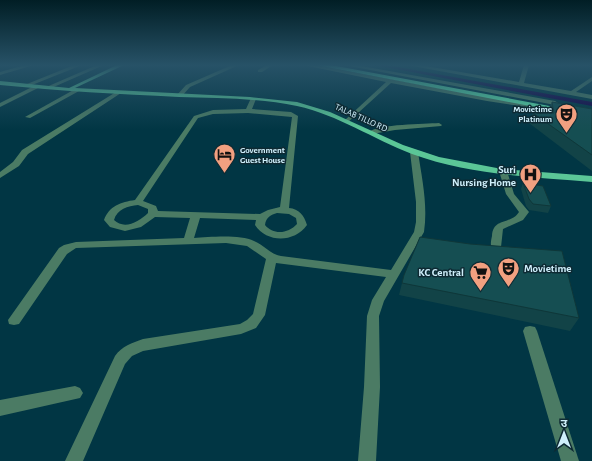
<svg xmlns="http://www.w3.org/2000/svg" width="592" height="461" font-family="'Alegreya Sans','Noto Sans Devanagari',sans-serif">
<rect width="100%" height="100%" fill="#013644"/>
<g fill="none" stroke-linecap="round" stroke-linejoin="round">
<polygon fill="#150449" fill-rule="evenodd" points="374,65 387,65 592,102 592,106"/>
<g fill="#4b7b64" fill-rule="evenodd">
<polygon points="25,65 34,65 0,75 0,72"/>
<polygon points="74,65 82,65 27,87 22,86"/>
<polygon points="97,65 104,65 49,89 44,88"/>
<polygon points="232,65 239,65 190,87 182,96 177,95 186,85"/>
<polygon points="267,65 273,65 262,72 258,72 258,70"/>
<polygon points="303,65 315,65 487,97 547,106 550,108 547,110 487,101 391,83 347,123 345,122 345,120 386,82"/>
<polygon points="344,65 356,65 555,101 558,103 555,105"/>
<polygon points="407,65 420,65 519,82 524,65 529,65 524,83 571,91 592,77 592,81 576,92 592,95 592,99"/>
<polygon points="36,85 38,86 38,88 0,107 0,103"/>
<polygon points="77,88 80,90 79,91 30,118 25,117"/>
<polygon points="116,92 121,93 28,154 19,166 0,178 0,172 13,162 22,150"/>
<path d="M251 98 256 99 252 109 291 112 298 116 289 208C299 209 304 215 307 225 294 243 267 243 255 225L256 220 200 218 194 238C209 237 240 234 254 241 264 245 270 254 281 256L391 270 414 232 416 222V202L410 152 414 150 418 152C422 179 428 205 424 232L384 301 379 316 380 387 376 461H358L364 387 367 316 372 300 386 277 276 263 265 315 256 328 241 334 143 351 132 356 125 364 83 461H65L115 356C122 346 132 343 143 339L240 324 247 320 253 314 266 259 247 246 226 243 76 248 67 254 19 324 14 325 9 324 8 320 59 248 64 245 76 242 184 238 190 218 155 217 141 227 125 231 110 227 104 220C109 206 121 202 135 200L194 116 213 110 246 109ZM248 113 292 117 280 207 268 210 260 214 158 211 156 206 143 201 198 118 213 114ZM138 205 148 209V213C139 222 124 230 114 220 117 209 128 206 138 205ZM277 213 289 214 296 218 297 224C288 234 273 235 265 225 266 217 271 215 277 213Z"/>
<path d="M439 123 442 125 441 126 395 130 372 134 369 132C379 124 424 124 439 123Z"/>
<path d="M500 169H503L507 171 514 194 529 212 523 220 503 229 501 247 500 249H492C490 245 491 241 492 236 493 217 511 225 519 212L506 194 499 171Z"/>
<polygon points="530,326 535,327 537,331 579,461 561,461 523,331 525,327"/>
<polygon points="75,386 80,388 83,393 80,398 0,416 0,400"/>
</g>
<path fill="#5bc697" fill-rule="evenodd" d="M117 65H124L75 88 250 97 297 102 330 112 403 145 439 157 502 169 592 176V182C531 177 470 175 412 154 373 139 338 115 297 106 259 98 218 98 179 97 119 94 60 91 0 85V81L69 88Z"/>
<polygon fill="#5fe4ab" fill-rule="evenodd" points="316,65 331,65 592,114 592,118"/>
</g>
<g fill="#124347">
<polygon points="552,102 592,109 592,171 529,123 533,113 548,113 548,111"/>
<polygon points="523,183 551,206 548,213 529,210 526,206 521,189"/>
<polygon points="404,275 579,318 570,331 399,295"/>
</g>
<g fill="#154e52" stroke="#0f3739">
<polygon points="552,102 592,109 592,155 533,113 554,113"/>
<polygon points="523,183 543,186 551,206 533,204 529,199"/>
<polygon points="420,237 470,244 562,251 579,318 402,283 404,275"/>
</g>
<linearGradient id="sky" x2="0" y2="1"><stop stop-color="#011e25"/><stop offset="0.5" stop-color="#275267"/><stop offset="1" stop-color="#275267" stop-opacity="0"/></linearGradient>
<rect width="592" height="130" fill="url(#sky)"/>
<defs>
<symbol id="theatre-pin" viewBox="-11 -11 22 30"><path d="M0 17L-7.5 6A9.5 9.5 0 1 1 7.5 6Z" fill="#f2a080" stroke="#0e2a33"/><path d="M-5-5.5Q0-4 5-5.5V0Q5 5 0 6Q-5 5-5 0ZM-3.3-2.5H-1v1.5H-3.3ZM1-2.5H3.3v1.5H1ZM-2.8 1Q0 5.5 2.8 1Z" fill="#111"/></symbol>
<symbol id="hotel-pin" viewBox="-11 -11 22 30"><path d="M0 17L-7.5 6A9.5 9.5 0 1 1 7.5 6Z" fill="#f2a080" stroke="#0e2a33"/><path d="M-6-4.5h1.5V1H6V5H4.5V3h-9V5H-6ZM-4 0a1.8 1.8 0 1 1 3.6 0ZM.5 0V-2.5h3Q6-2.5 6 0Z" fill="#111"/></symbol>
<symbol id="hospital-pin" viewBox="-11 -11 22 30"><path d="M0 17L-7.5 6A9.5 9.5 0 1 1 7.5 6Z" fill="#f2a080" stroke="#0e2a33"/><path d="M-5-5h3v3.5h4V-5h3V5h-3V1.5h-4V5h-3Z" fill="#111"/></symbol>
<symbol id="supermarket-pin" viewBox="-11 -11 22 30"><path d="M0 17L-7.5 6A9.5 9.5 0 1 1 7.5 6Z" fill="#f2a080" stroke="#0e2a33"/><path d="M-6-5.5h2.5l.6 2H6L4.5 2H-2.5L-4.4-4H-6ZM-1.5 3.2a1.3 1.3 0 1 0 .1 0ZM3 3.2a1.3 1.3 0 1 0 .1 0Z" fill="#111"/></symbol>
</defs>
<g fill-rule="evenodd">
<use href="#theatre-pin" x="554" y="102" width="25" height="34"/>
<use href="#hotel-pin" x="212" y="142" width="25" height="34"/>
<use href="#hospital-pin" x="518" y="162" width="25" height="34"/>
<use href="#theatre-pin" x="496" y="256" width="25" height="34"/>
<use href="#supermarket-pin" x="468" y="260" width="25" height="34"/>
</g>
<g text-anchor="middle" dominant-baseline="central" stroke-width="3" stroke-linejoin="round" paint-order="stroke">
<g font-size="9" font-weight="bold" fill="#cfeffb" stroke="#0e2a33" text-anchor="end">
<text x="552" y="109">Movietime<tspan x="552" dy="10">Platinum</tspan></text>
<text x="240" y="150" text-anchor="start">Government<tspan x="240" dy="10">Guest House</tspan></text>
</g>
<g font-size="9" fill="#cfeffb" stroke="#0e2a33">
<text transform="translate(361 118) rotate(24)">TALAB TILLO RD</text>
</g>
<g font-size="11" font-weight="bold" fill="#cfeffb" stroke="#0e2a33" text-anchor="end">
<text x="516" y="169">Suri<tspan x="516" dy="13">Nursing Home</tspan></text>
<text x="524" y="268" text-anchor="start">Movietime</text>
<text x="464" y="272">KC Central</text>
</g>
</g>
<g transform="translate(564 433)" stroke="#0e2a33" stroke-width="3" paint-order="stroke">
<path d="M0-3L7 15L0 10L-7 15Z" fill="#cfeffb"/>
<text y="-6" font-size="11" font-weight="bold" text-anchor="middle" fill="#cfeffb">उ</text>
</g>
</svg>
